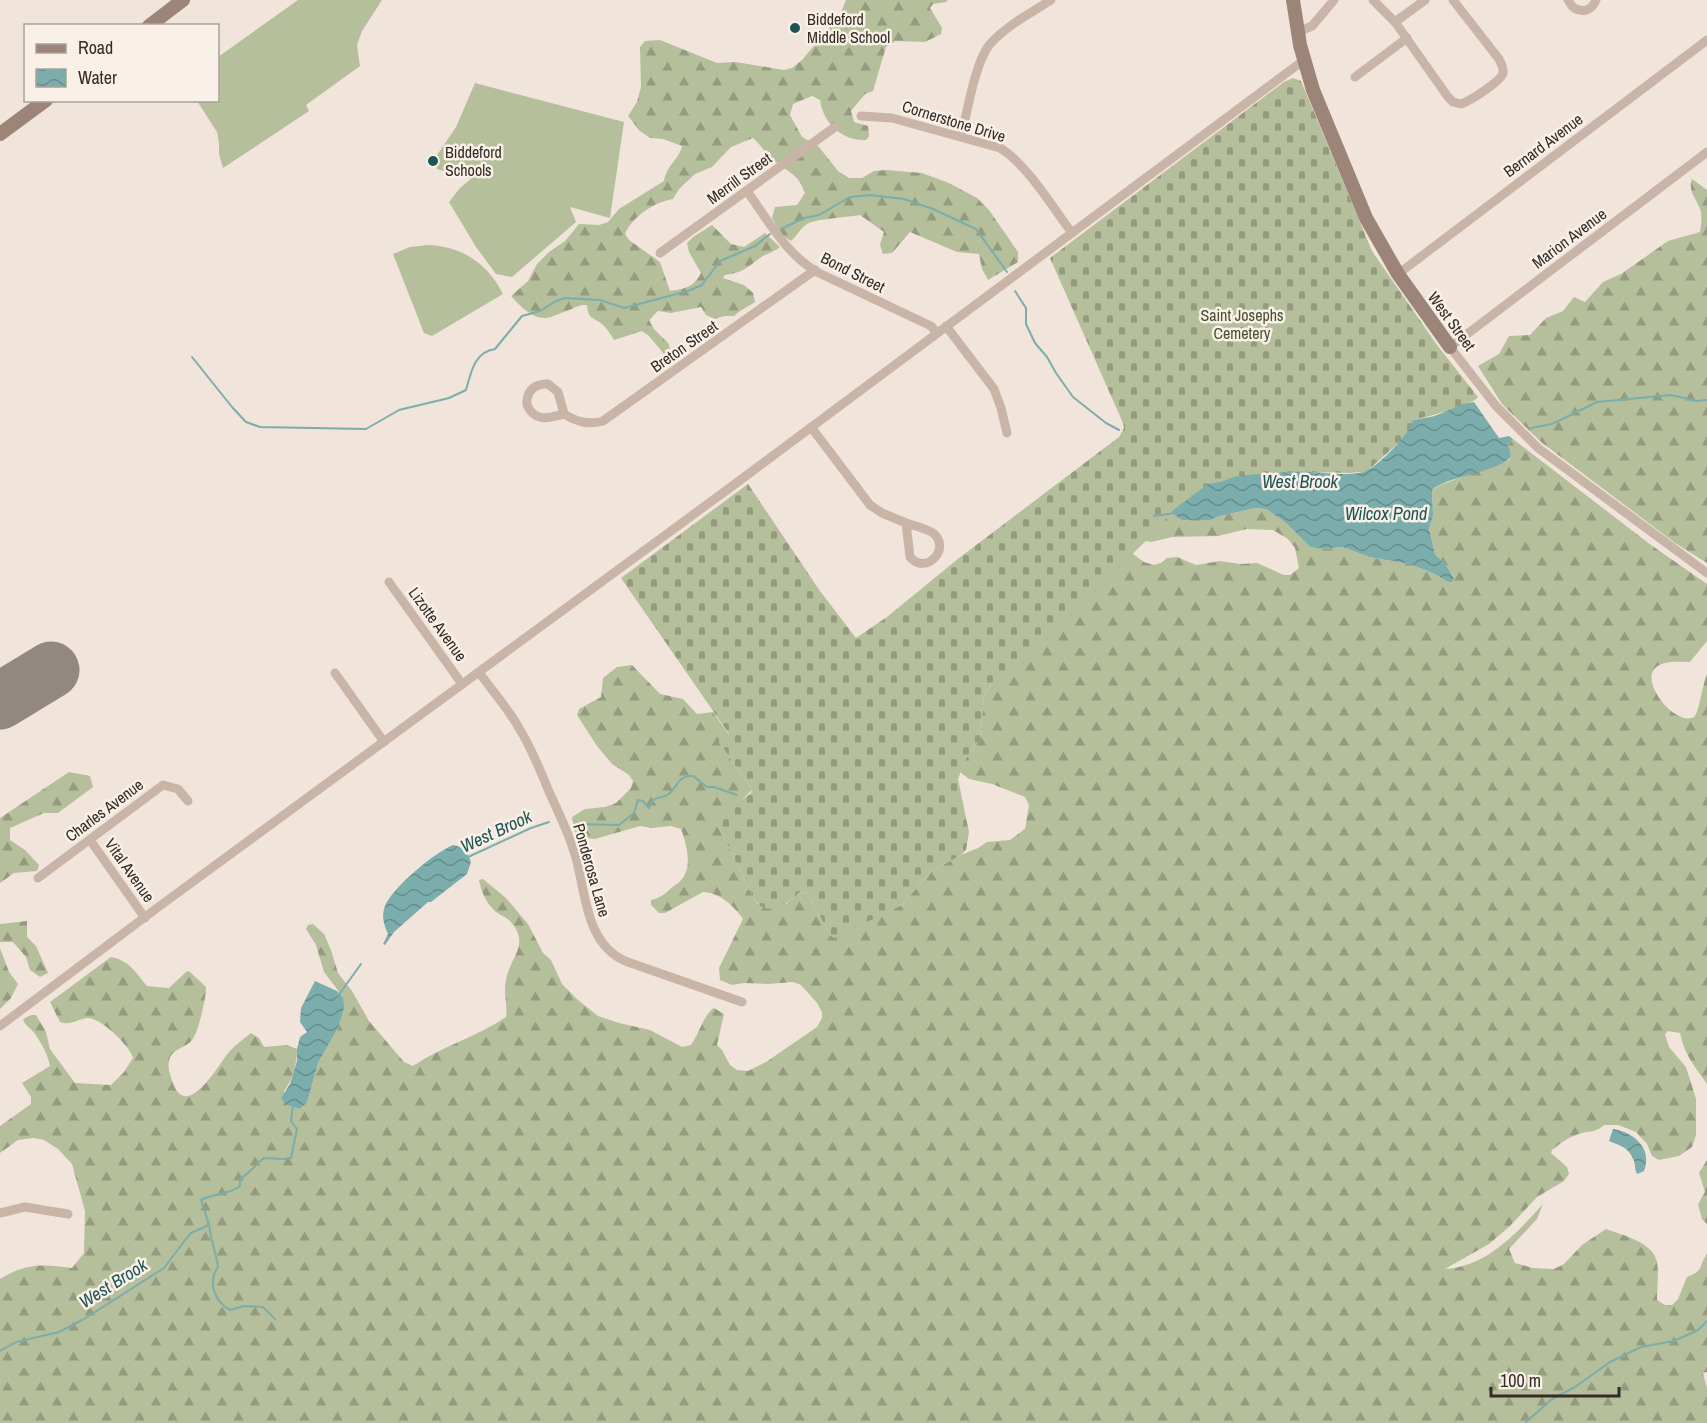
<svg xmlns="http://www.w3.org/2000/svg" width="1707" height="1423" font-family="'Archivo Narrow',sans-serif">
<defs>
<pattern id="forest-firs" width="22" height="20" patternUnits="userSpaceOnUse" patternTransform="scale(1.5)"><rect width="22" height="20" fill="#b5bf9b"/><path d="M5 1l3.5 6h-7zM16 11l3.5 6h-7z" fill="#949b7e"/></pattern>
<pattern id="cemetery-stones" width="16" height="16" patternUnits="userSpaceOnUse" patternTransform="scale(1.5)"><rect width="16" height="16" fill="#b5bf9b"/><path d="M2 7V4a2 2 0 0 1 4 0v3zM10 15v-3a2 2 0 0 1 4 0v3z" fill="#949b7e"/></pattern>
<pattern id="water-waves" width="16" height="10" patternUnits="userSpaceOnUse" patternTransform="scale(1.5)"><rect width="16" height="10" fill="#7badac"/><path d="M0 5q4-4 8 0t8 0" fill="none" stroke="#668d8c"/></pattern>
</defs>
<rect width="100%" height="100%" fill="#f1e5db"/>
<g fill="url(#forest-firs)">
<path d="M846 0H948L946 2 933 4 930 8 942 28 941 34 925 42 895 41 886 47 873 91 865 94 851 111 854 122 868 126 869 136 866 140C842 141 823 123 820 100L812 96 793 104 790 115 802 137 819 147 838 171 849 178H862L874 171 886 170 922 173 949 183 977 198 989 210 1018 252V262L988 280 982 269 979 254 957 252 910 232 892 253 883 254 880 245 884 232 860 215C848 217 815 219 807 224 801 227 797 236 791 241L782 235 772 218 775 207 797 205 805 193C798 173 787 172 772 159 765 153 761 145 753 138L731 147 712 167 695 174 679 189 673 199C654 202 632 217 625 234L629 240 660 262 670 291C685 289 694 287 701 273L689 252 687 243 693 237 712 225 731 244 744 247 765 233 780 247C775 251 769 253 763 256 748 266 744 273 725 275L723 278 744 285 753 293 755 302C748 307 740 310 734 316H725L714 319 706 315 701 307 671 313 658 311 649 320 654 329 669 344 670 351 664 354 649 336 642 331 614 340C611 336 609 331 605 327 597 317 588 322 587 305 579 305 576 307 569 310 563 312 557 315 551 317 535 322 521 307 511 296L528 281 537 264 549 252 565 241 579 224 599 225 608 222 619 209 664 181C667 164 679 160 682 146L663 139 650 138 640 131 628 116 637 102 641 87 640 47 645 41 660 40 717 63 736 62 784 70 792 68 802 60 840 15Z"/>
<path d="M1692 179 1707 190V563L1675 543 1541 442 1502 404 1478 366 1499 354 1509 336 1530 335 1546 318 1563 311 1574 297 1585 302 1603 282 1621 274 1668 241 1700 232C1701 226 1702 217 1701 212 1698 200 1687 192 1692 179Z"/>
<path d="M1513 439 1651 545 1707 584V641L1690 662C1682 662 1670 661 1662 664 1632 673 1674 728 1694 717 1699 714 1703 682 1707 674V1084C1695 1067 1684 1054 1680 1033L1668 1031 1665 1034 1669 1047 1686 1067 1696 1099V1135L1692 1147 1679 1156 1659 1160 1652 1156 1647 1144 1636 1132 1618 1125H1604C1597 1132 1590 1131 1582 1133 1570 1136 1561 1143 1552 1150L1551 1153 1567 1167 1569 1174 1564 1181 1537 1197 1509 1227 1489 1244 1445 1269C1486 1267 1517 1233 1543 1204L1537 1219 1509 1249 1515 1263 1533 1268 1554 1269 1564 1264 1582 1245 1606 1229C1622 1235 1653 1242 1657 1262 1659 1273 1657 1288 1657 1300L1665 1305H1672L1678 1299 1687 1277C1705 1270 1698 1266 1707 1254V1372L1703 1373 1707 1388V1423H0V1279C26 1263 43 1264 72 1268L84 1253 85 1211 72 1164 58 1149 44 1140 34 1138 18 1140 0 1153V1126L31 1104V1097L22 1083 50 1066C48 1055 42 1044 35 1034 31 1028 25 1026 23 1019L31 1015H36L46 1032 50 1049 75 1083 111 1085 124 1072 133 1058C130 1046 101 1018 88 1018 77 1019 71 1026 60 1022L50 1002 111 957C129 960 136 973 147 986L169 988 186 972 189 971 206 987C206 998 199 1031 192 1040 186 1048 171 1049 169 1061 167 1069 172 1081 175 1088 191 1117 221 1060 230 1051 236 1044 244 1039 251 1033L259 1038 264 1047 287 1045 297 1049C297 1063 293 1080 284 1091L286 1105 298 1109 307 1103 318 1063 338 1028 343 997 324 972 316 945 306 929 308 925 313 924 324 934 331 950 338 973 352 991 369 1021 404 1062 413 1066C442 1046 477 1037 506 1017 508 1004 503 994 506 980 510 956 532 944 509 920 504 916 497 914 493 909 486 902 481 891 479 880L483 879 506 898 528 924 543 953 551 960 562 984 578 1000 598 1016 619 1023 650 1030 682 1047 691 1045C699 1034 704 1014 714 1008L724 1014 717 1045 722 1050 730 1065 737 1070 748 1071 766 1062 817 1027 822 1018V1012L817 1003 801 985 793 982 768 984 744 983 732 985 720 980 719 968 743 919C734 906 719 892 703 892L665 913H659L651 905V900C660 898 665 894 671 888 675 885 679 883 682 879 693 866 686 843 681 829L671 826 651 828 640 826 595 839 576 837 572 817 585 809 605 807 616 803 631 788 633 781 629 775 612 764 597 746 577 715 579 709 601 697 603 678 617 667 632 665 660 694 683 699 697 714 713 712 729 735 719 742 752 790 717 823 754 899 757 904H786L800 892 807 893 831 936 902 905 930 872 961 855 978 848 987 842 1010 840 1025 829 1029 805 1025 797 992 784 969 779 960 772 967 756 980 740 984 695 1012 653 1125 548 1144 562 1154 565 1161 563 1167 558 1177 557 1196 565 1220 561 1240 564 1257 563 1284 575H1290L1299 568 1295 548 1288 539 1273 530 1247 529 1218 536 1172 537 1151 542 1140 540 1179 479 1311 472 1240 476 1210 520 1220 516 1255 508 1266 509 1285 522 1310 547 1323 549 1343 547 1369 557 1409 564 1433 573 1448 582H1452L1454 577 1446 565 1435 554 1429 527 1433 516 1432 490 1440 485 1509 460 1511 457 1510 449 1507 445Z"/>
<polygon points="69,772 90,776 93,787 58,813 44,813 10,828 10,840 25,850 39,865 37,871 14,873 0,883 0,818"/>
<polygon points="27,921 27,937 36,946 48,973 40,977 30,970 26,957 13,942 0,942 0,924"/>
<polygon points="0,948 9,972 18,984 11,998 0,1009"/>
<polygon points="1707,1160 1707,1224 1702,1219 1698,1204 1705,1192 1699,1173"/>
</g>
<path fill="url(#cemetery-stones)" d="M1293 78 1301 81 1372 251 1437 345 1478 397C1471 406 1426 417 1413 420L1412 427 1403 439 1367 471 1350 473 1311 472 1233 477 1208 484 1172 511 1157 530 1114 572 1011 664 992 683 984 695 980 740 967 756 958 779 969 832 966 850 961 855 930 872 902 905 834 938 831 936 807 893 800 892C787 904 767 919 754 899L717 823 719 816 751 793 752 790 719 742 729 734 621 578 748 484 820 591 856 638 887 617 959 558 1119 437 1124 428 1123 423 1050 258 1284 82Z"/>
<g fill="#b5bf9b">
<polygon points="298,0 382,0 362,31 357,45 360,66 306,105 309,111 223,168 219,154 219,144 217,132 197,101 218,100 218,57"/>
<polygon points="475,83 624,122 610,218 570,207 576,222 512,277 496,274 476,247 449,202 460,188 471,179 437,169 435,158 456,127"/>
<path d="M428 245C462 246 488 264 503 294L432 336 424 333 393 254 410 247Z"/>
</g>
<g fill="url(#water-waves)">
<path d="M1474 402 1499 438 1509 436 1513 439 1507 445 1510 449 1511 457C1493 474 1447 476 1432 490L1433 516 1429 528 1435 554 1446 565 1454 578 1452 582H1448L1433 573 1409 564 1369 557 1343 547 1323 549 1310 547 1285 522 1266 509 1255 508 1220 516 1210 520H1182L1172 513V511L1208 484 1224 481 1233 477C1256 474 1289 471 1312 472 1329 473 1347 476 1363 472 1377 468 1410 434 1413 420L1435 416 1463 404Z"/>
<path d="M453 845C462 846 468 853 471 862L467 874 431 902H428L394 932 385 945 383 944 388 934C384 925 381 916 385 906 393 887 434 853 453 845Z"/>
<polygon points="315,981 337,991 343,997 344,1008 338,1028 318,1063 307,1103 299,1109 286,1105 281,1098 290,1084 297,1061 297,1049 300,1037 307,1032 300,1022 301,1008"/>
<path d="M1613 1129C1634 1132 1653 1149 1644 1171L1637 1174C1634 1168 1636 1164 1633 1159 1629 1147 1618 1145 1609 1141Z"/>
</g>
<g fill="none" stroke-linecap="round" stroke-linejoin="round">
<g stroke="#7badac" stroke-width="2">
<polyline points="781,229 804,218 819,215 850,197 870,195 904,199 933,209 976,229 1007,272"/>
<polyline points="1015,291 1026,308 1026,324 1035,343 1047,357 1056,373 1073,397 1106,423 1119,430"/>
<path d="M192 357 232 407 246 422 260 427 366 429 399 410 449 398 466 390C471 373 474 352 495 349L522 316 540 311 556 301 565 298 600 300 624 308 688 291 702 285 720 261 755 246 770 234"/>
<polyline points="1531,428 1552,424 1597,402 1671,395 1696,401 1707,400"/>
<polyline points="1154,516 1175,513"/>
<path d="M575 824 619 825 634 813 638 800 643 801 649 808 653 800C657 797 662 798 667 795 678 788 677 775 693 776L707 787H714L737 795"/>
<polyline points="466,858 531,828 549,822"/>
<polyline points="338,996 361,964"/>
<path d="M209 1223C210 1239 216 1252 218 1267 207 1282 215 1302 230 1310L244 1306 263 1307 275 1319"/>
<path d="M0 1351 16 1342 59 1332 84 1319 164 1268 186 1239 191 1233 207 1226 208 1221 201 1200C214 1193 229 1195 240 1186V1179C250 1173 255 1165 264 1158L284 1159 291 1158 297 1129 291 1121 293 1105"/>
<polyline points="1525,1423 1552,1399 1575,1387 1610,1362 1641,1347 1674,1341 1698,1330 1707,1321"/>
</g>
<polyline stroke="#938881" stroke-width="57" points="0,701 51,670"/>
<g stroke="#c8b5a7" stroke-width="9">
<path d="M1373 0 1395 22 1448 97 1453 102 1461 104C1470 101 1500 82 1503 73 1504 67 1501 64 1499 59L1453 0"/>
<path d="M1568 0C1575 14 1590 14 1596 0"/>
<polyline points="1395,22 1425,0"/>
<polyline points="1298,32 1312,26 1334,0"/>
<polyline points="1355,77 1407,38"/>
<path d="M861 116 892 118 1000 148C1026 163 1053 208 1072 233"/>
<path d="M961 137C967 113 975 62 990 44 1007 25 1031 13 1051 0"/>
<polyline points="1707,152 1450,347 1496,406 1538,448 1707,573"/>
<path d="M747 191C768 220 787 256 819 273L931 326 937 333"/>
<polyline points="660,253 835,127"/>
<polyline points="1398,274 1707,40"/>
<polyline points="946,326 994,389 1001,408 1007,433"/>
<path d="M564 414C549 418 535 423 527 405 526 392 534 383 548 384L558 392 564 414C577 422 588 425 603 421L815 270"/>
<polyline points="811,427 870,505 882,513 906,523"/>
<path d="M906 523C915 526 925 528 933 533 952 548 926 576 910 557Z"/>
<polyline points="389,582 462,684"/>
<path d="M479 672C492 691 508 708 519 728 532 749 541 772 550 794 560 815 570 836 576 858 586 895 586 943 625 961L742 1002"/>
<polyline points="335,673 384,742"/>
<polyline points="90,840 145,918"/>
<polyline points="38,878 163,785 178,789 188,801"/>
<polyline points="0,1026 157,908 735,484 1304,60"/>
<polyline points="0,1213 25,1207 68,1214"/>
</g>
<g stroke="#9c8479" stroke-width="14">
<polyline points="1293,0 1300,45 1313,90 1366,218 1398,274 1450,347"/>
<polyline points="149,26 183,0"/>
<polyline points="0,134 46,100"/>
</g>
</g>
<g fill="#1f5455" stroke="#f9f0e7" stroke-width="2">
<circle cx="795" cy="28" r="6"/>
<circle cx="433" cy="161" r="6"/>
</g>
<g text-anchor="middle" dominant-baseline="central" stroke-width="5" stroke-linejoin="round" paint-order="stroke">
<g font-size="16" fill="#352b27" stroke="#f9f0e7" text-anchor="start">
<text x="807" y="19">Biddeford<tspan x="807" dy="18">Middle School</tspan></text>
<text x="445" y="152">Biddeford<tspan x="445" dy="18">Schools</tspan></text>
</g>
<g font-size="16" fill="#352b27" stroke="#f9f0e7">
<text transform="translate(954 121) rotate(17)">Cornerstone Drive</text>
<text transform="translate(1543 145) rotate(-37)">Bernard Avenue</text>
<text transform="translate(739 178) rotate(-36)">Merrill Street</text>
<text transform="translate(1569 238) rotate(-37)">Marion Avenue</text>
<text transform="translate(853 272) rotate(27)">Bond Street</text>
<text transform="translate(1452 321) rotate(54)">West Street</text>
<text transform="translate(684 346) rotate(-35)">Breton Street</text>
<text transform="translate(438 624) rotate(54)">Lizotte Avenue</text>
<text transform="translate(104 810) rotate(-37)">Charles Avenue</text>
<text transform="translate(130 870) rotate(55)">Vital Avenue</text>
<text transform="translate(592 870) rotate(74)">Ponderosa Lane</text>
</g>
<g font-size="16" fill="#46522c" stroke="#f9f0e7">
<text x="1242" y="315">Saint Josephs<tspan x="1242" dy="18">Cemetery</tspan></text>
</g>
<g font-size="18" font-style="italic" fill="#1f5455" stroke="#f9f0e7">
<text x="1300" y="481">West Brook</text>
<text x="1386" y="513">Wilcox Pond</text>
<text transform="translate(496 831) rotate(-25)">West Brook</text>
<text transform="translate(113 1283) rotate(-32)">West Brook</text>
</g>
</g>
<rect x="24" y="24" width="195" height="78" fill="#f9f0e7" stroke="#aba19a" stroke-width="1.5"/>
<rect x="36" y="44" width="30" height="9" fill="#9c8479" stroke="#aba19a" stroke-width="1.5"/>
<text x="78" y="54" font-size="18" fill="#352b27">Road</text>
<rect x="36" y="69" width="30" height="18" fill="url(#water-waves)" stroke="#aba19a" stroke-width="1.5"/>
<text x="78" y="84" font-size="18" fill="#352b27">Water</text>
<path d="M1491 1387v9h128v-9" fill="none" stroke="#352b27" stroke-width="3"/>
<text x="1500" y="1387" font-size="18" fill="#352b27" stroke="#f9f0e7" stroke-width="4.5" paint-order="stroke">100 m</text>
</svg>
